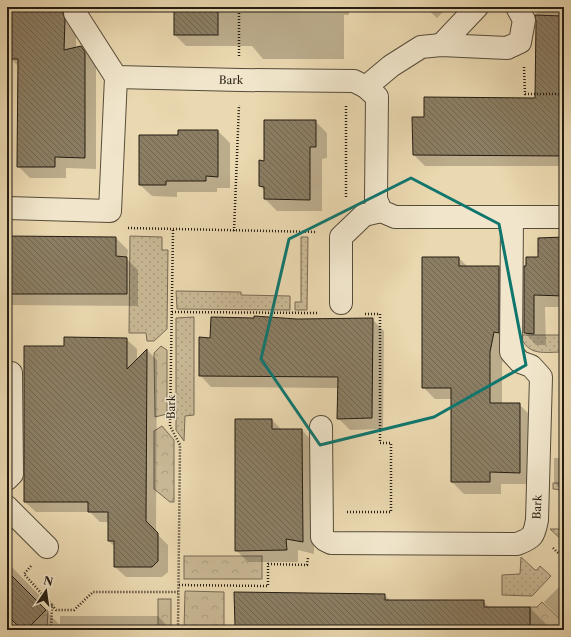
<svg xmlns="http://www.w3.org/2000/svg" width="571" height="637" font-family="'Libre Caslon Text',serif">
<defs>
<pattern id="grass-dots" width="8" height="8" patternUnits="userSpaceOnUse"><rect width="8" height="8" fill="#c9b895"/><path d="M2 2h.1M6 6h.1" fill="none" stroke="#ac9e7f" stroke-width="1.8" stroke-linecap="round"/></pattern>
<pattern id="forest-crowns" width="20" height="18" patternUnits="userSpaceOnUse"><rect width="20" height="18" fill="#c9b895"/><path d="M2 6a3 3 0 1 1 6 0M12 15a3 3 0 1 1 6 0" fill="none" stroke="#ac9e7f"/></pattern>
<pattern id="building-back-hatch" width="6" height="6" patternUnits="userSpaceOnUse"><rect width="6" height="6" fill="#8b7e64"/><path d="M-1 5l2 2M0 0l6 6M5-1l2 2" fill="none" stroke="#716751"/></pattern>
</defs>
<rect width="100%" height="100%" fill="#ead8b0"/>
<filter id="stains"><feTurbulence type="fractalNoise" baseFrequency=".005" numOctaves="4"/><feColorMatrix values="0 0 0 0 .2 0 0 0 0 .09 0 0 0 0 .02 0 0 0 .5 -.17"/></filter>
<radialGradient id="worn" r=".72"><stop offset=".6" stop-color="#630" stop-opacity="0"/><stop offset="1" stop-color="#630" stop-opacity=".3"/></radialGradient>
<g fill="url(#grass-dots)" stroke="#776a54">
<polygon points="130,236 162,237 162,250 168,250 167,329 154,341 147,341 146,333 129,333"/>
<polygon points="301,237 308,237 307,310 295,310 295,302 301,302"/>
<polygon points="176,291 241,292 241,295 290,296 290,310 177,309"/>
<polygon points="194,317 194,415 185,416 184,441 176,430 176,318"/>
<path d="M520 335H564V352C544 352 528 357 520 335Z"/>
<polygon points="553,483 564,483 564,490 553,489"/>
<polygon points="550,529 564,529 564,542"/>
<polygon points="521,557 535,570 537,570 540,566 551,576 532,596 502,595 502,575 520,574"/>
</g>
<g fill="url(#forest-crowns)" stroke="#776a54">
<polygon points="161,346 167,350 167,414 155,417 154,353"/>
<polygon points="162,426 174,440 174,502 170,502 154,489 154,431"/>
<rect x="184" y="556" width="78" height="23"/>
<polygon points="185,591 224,592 224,630 184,630"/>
<rect x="158" y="599" width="13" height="31"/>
<polygon points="542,602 564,623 564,630 530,630 530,607 537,607"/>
<polygon points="46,610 48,611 47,630 26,630"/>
</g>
<g fill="#0003">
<polygon points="7,7 76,7 76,48 81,47 93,59 96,64 96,169 66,168 66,178 30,178 18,166 19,67 11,59 11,40 7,37"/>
<polygon points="175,7 349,7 349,15 344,15 344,59 263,59 252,46 186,46 175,35"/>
<polygon points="425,7 448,7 437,18"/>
<polygon points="536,7 564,7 564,166 425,166 414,155 425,118 536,99 537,22"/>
<polygon points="315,121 327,133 327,158 322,159 322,211 277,211 265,199 265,191 260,186 265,162"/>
<polygon points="218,131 230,143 230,188 217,188 217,192 177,192 177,197 152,196 140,185"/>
<polygon points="7,238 116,238 128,250 127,259 138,270 138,306 7,305"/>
<polygon points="564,239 564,307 545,307 546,345 536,345 525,333 539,258"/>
<polygon points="423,258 459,258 468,267 499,267 511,279 506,344 502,364 502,404 519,404 531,416 532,484 501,484 501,494 464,494 452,482 452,399 435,399 423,387"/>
<polygon points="372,319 384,331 383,429 350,430 338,418 339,388 211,387 200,375 211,339 297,320"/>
<polygon points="126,339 137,349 137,360 147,350 157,360 156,533 168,545 168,572 162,577 126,577 115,567 115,547 109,541 109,522 100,522 90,512 36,512 25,502 65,347"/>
<polygon points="272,420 282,430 302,430 313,442 314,554 298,550 298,562 248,562 236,550"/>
<polygon points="554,458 564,458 564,488 560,488 554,482"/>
<polygon points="7,562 41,597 37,602 60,625 60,616 158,616 171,630 13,630 7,625"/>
<polygon points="564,582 564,622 544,602"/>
<polygon points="384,595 391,601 483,601 490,608 530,608 552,630 240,630 236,625"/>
</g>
<g fill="url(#building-back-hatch)" stroke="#251d12">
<polygon points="7,7 62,7 63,13 65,20 64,50 81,46 85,52 85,158 55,157 55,167 17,167 18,59 10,59 10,29 7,29"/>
<rect x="174" y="7" width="44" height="28"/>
<polygon points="535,15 561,16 561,98 564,98 564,156 413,155 412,117 424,117 424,97 535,98 536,22"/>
<polygon points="264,120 316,120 316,147 310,147 310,200 264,199 264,187 259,186 259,160 264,161"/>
<polygon points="178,130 218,130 218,177 206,176 206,181 166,181 166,185 139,185 139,135 178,135"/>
<polygon points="7,236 116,237 116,256 127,257 127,294 7,294"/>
<polygon points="564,237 564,296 534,295 534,334 524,333 524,266 526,266 526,257 538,257 538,238"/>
<polygon points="422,257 459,257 459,266 499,266 499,333 494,332 490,352 490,403 520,403 520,473 490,472 490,482 451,482 451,388 422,388"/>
<polygon points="254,316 297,319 373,318 372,418 337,419 338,377 199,376 199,337 210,338 211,317 254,318"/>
<polygon points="64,337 127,338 127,369 147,349 146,521 158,533 158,561 152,567 114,567 114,541 108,541 108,512 88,512 88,502 24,502 24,346 64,346"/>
<polygon points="235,419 272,419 272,429 302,429 303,542 286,539 287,550 235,551"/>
<polygon points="7,571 46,610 26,630 22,630 7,615"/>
<polygon points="234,592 385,594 385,600 484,600 484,607 530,607 530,630 252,630 235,626"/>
</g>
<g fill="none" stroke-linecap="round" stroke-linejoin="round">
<defs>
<g id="minor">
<polyline points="441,45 477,7"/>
<polyline points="116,77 240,80 354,81 366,87 391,66 421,47 441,45 507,48 520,42 524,20 517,7"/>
<polyline points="366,87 377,97 376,199 381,211 395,217 564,217"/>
<polyline points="7,208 110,211 116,77 75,13 75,7"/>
<polyline points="341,303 341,237 364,215 381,211"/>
<polyline points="7,373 11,373 12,474 7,479"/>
<path d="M321 427 322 537 325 540 331 543 517 544C533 538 534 536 537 520L541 377 531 366 520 362 511 352 512 217"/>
<polyline points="7,507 47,547"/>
</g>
</defs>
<use href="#minor" stroke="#564c3a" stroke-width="24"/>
<g stroke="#251d12" stroke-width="2.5" stroke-dasharray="1 2" stroke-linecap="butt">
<polyline points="239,7 239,56"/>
<polyline points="524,67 525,94 564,94"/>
<polyline points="346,106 346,197"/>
<polyline points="128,228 317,232"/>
<polyline points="173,230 170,426 180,445 178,630"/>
<polyline points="234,231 239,105"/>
<polyline points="172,312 319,313"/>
<polyline points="347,512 391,512 391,443 380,443 380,314 363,314"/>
<polyline points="553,548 558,553 564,547"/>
<polyline points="31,566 24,574 52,605 51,630"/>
<polyline points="179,585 268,586 268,564 307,565 308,557"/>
<polyline points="52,605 56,610 74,610 93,592 178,592"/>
</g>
<use href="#minor" stroke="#f1e6cc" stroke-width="22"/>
</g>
<path fill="none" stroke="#0f766e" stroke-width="3" stroke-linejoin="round" d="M411 178 499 224 526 365 434 417 320 445 261 359 289 239Z"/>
<g text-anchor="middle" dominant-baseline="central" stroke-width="3" stroke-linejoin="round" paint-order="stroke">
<g font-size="11" fill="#251d12" stroke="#f1e6cc">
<text transform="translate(231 80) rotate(1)">Bark</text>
<text transform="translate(171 407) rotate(-89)">Bark</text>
<text transform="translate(537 507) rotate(-87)">Bark</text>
</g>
</g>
<rect width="571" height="637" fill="none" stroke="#ead8b0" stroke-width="24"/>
<rect x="8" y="8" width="555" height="621" fill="none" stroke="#251d12" stroke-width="2"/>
<rect x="12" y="12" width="547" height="613" fill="none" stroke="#251d12"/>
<g transform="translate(46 591) rotate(13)" stroke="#f1e6cc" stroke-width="3" paint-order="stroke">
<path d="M0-3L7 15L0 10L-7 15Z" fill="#251d12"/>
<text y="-6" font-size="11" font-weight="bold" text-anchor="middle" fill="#251d12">N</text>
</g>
<rect width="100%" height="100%" filter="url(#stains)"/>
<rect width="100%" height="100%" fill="url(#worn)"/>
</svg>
